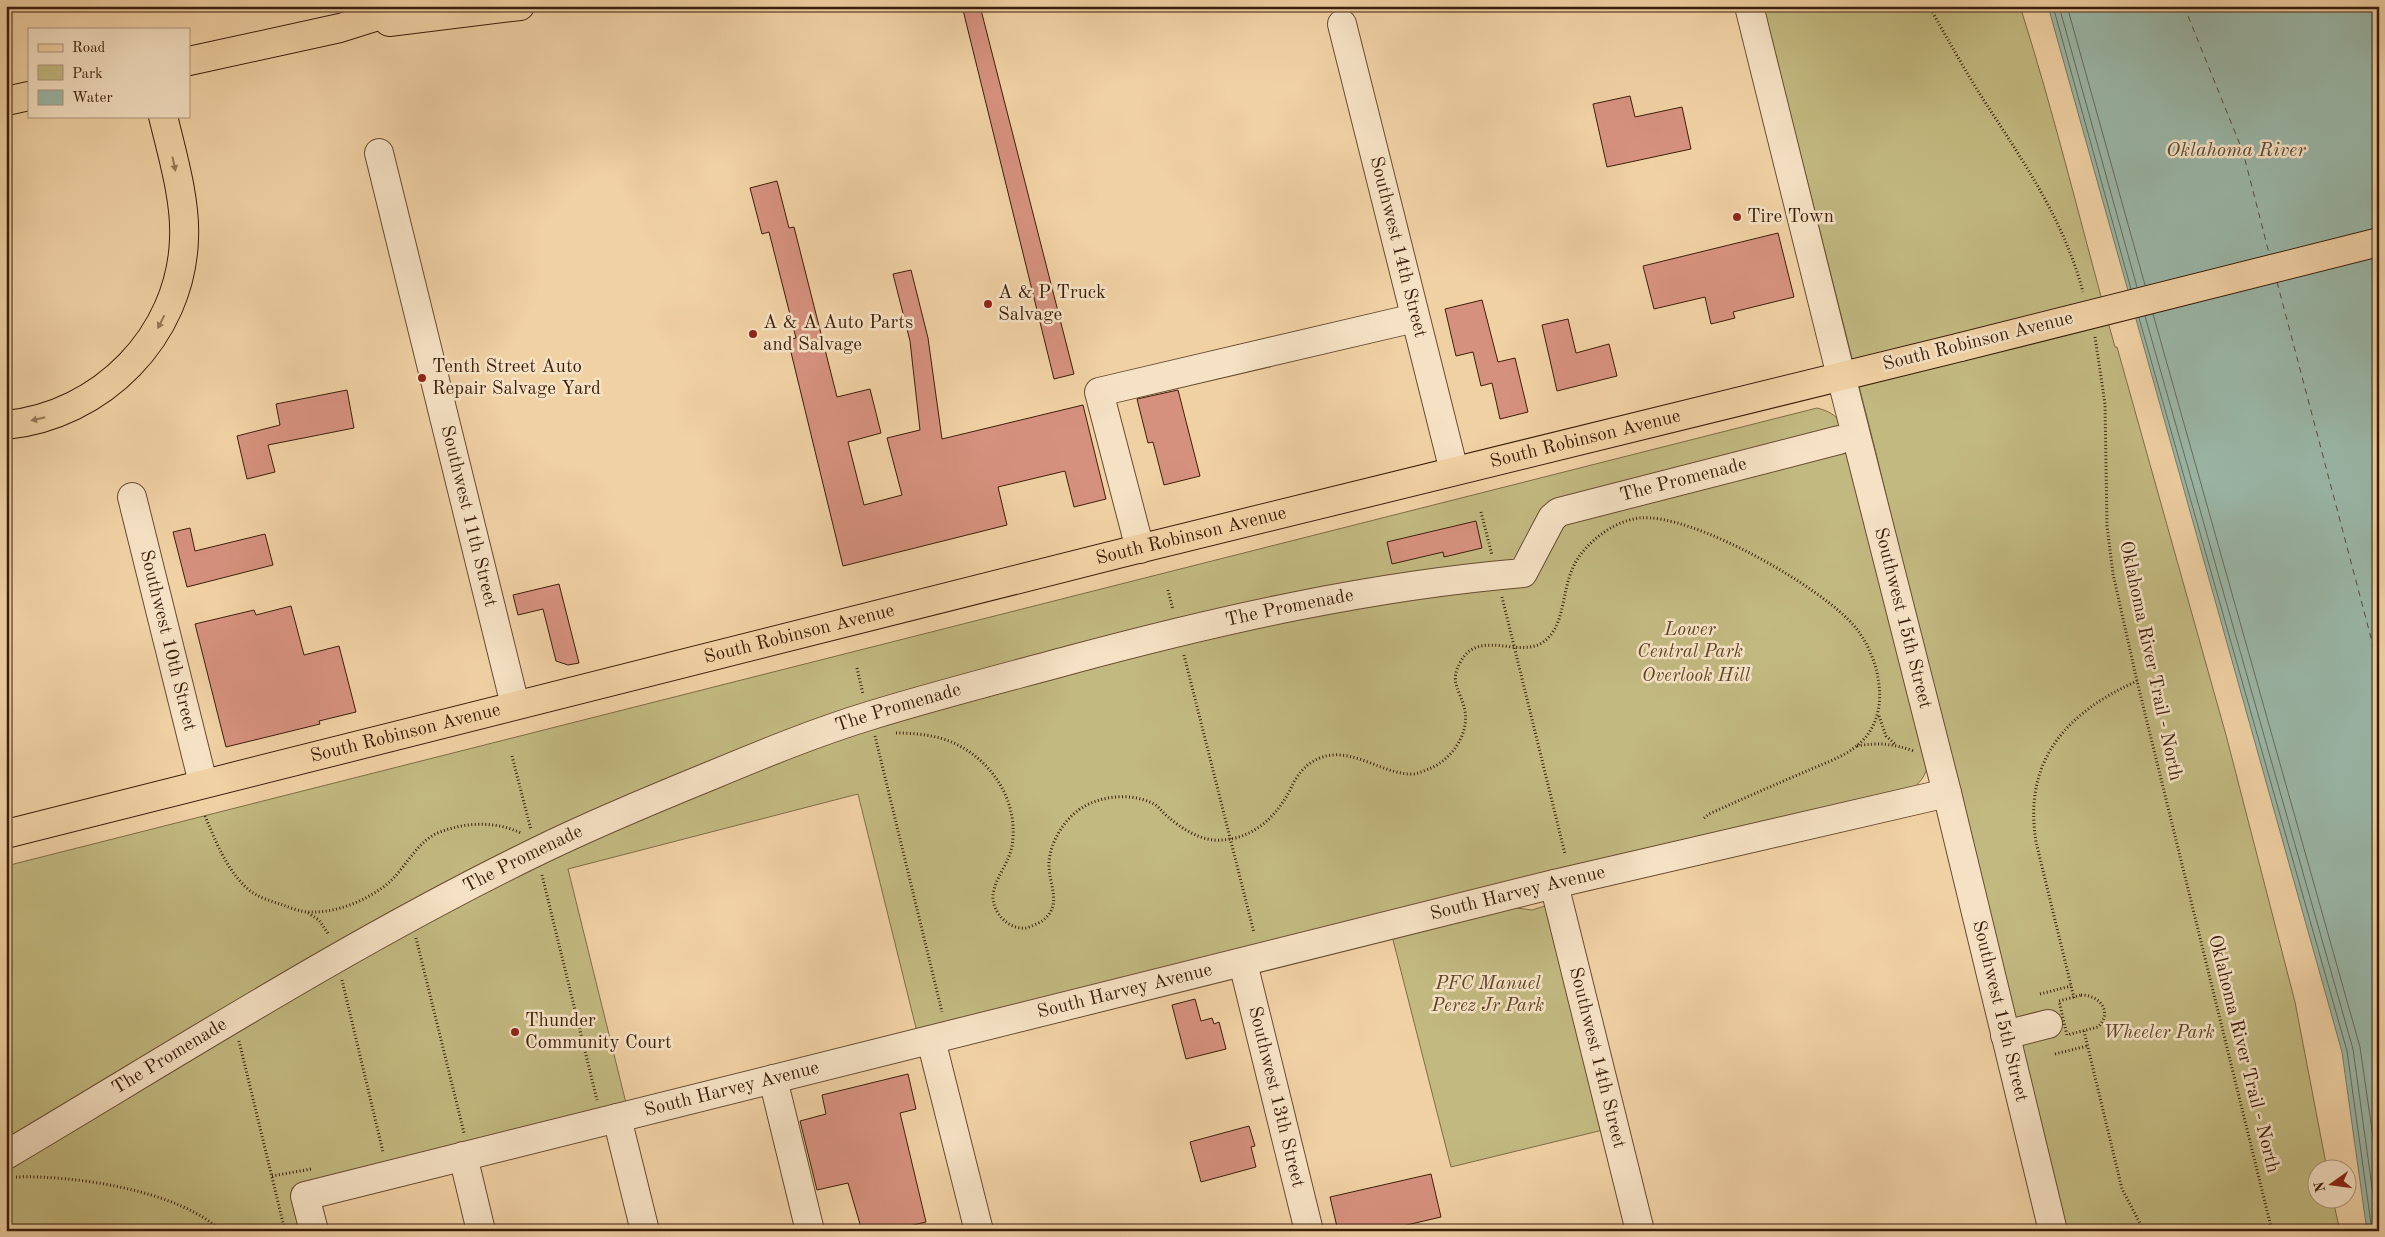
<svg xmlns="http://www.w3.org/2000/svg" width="2385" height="1237" font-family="'Old Standard TT',serif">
<rect width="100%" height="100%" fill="#f0d1a4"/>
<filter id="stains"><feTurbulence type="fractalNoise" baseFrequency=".004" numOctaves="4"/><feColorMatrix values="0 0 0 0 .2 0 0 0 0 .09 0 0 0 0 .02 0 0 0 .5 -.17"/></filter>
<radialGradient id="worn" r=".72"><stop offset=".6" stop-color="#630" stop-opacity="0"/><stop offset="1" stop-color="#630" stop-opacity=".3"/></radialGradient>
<g fill="#c2b980" stroke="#7e6c45">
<path d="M1763 6H2020C2056 119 2083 234 2115 347H2117L2226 735 2295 1002 2327 1169 2318 1170V1200H2333L2340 1231H2063L1875 449Z"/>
<path d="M1817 408C1829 411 1836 415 1842 425L1928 763C1926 777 1919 783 1909 792L917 1032 858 794 568 869 626 1103 292 1188 302 1231H6V866Z"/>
<polygon points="1545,906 1549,913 1603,1130 1451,1167 1392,936 1509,907 1532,910"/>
</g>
<polygon fill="#9ab7a8" stroke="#747a69" points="2048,6 2379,6 2379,1231 2367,1231 2342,1052"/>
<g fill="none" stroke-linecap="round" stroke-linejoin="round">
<g stroke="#6a6a59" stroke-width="1">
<polyline points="2053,6 2131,289"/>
<polyline points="2059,6 2137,287"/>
<polyline points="2067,6 2145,285"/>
<polyline points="2153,314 2360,1047 2379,1179"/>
<polyline points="2145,316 2353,1049 2378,1231"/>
<polyline points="2139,318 2347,1051 2372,1231"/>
</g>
<g stroke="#584c39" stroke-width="1" stroke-dasharray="6 5" stroke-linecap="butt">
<polyline points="2184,6 2243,152 2270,257"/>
<polyline points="2277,282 2379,668"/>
</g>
</g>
<g fill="#d6917e" stroke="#3b1e0a">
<polygon points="962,6 980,6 1074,374 1054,379"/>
<polygon points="1630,96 1635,117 1682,107 1691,149 1607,167 1593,104"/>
<polygon points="777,181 789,228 794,227 837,397 870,389 881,433 848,442 864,505 902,495 887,438 920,430 910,341 893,274 911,270 928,338 942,439 1083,405 1106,499 1074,507 1065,471 998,487 1007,525 843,566 788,340 796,338 769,232 762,234 750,188"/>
<polygon points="1778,233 1794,297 1733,312 1735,318 1711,324 1705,297 1654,309 1643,266"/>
<polygon points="1482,300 1498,362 1515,358 1528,412 1500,419 1492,383 1481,386 1473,352 1456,356 1445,309"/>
<polygon points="1568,319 1576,353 1609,344 1617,376 1557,391 1542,325"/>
<polygon points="347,390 354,428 268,445 275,472 247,479 237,436 280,425 276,404"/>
<polygon points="1178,390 1200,476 1164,485 1153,442 1148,443 1137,399"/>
<polygon points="1476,521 1482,548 1444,557 1443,552 1392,564 1387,542"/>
<polygon points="190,528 195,551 265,534 273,565 187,587 173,532"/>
<polygon points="559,584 579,663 568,665 556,661 543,609 518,615 513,595"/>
<polygon points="291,606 304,655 339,646 356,712 319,721 320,724 226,747 195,624 254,610 256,615"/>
<polygon points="1195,999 1201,1021 1212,1018 1214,1024 1219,1022 1226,1049 1186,1059 1172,1005"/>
<polygon points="908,1074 916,1109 900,1113 926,1222 889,1231 862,1231 848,1183 817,1190 800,1121 826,1114 822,1095"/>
<polygon points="1249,1126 1255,1146 1251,1147 1256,1167 1201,1182 1190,1142"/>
<polygon points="1431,1174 1441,1217 1381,1231 1338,1231 1330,1197"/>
</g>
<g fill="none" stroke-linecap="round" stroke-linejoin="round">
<defs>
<g id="minor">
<path id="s1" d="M1749 6 1841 376 1947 793 2053 1231"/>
<path id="s2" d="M1342 24 1454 471"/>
<path id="s3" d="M379 153 515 705"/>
<path id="s4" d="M132 497 203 783"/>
<polyline points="1140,549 1099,392 1415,318"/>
<path id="s5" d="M1554 884 1640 1231"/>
<path id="s6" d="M1243 963 1309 1231"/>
<polyline points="2005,1035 2048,1024"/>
<polyline points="931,1040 979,1231"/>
<polyline points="773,1079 810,1231"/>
<polyline points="617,1118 645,1231"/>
<path id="s7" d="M6 1155C181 1051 353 941 536 852 593 824 651 800 710 776 763 754 816 732 872 715 937 695 1004 678 1070 660 1219 620 1369 586 1523 573L1552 518 1559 512 1839 440"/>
<polyline points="463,1156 481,1231"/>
<path id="s8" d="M314 1231 305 1196 1554 884 1947 793"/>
</g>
<g id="major">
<polyline points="389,22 520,6"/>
<polyline points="189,61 340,28 410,6"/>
<polyline points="6,101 29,96"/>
<path id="s9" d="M6 834 1122 553 1961 347"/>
</g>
<path id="highway" d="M6 425C101 416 181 336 184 239 186 200 172 154 163 116"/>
</defs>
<use href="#minor" stroke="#684b30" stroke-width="30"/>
<use href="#major" stroke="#3b1e0a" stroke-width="30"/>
<use href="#highway" stroke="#3b1e0a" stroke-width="30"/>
<g stroke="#3b1e0a" stroke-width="3" stroke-dasharray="1 2.5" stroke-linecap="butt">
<path d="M1929 6C1947 38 1964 69 1983 99 2023 161 2064 220 2083 292"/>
<polyline points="2095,337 2105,404 2107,526 2113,574 2137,681 2272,1231"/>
<polyline points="1481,512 1492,555"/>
<polyline points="1168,590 1173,610"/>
<polyline points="1502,597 1565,854"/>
<polyline points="1184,655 1254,933"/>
<polyline points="857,668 863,694"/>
<polyline points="1879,716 1886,736 1895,744"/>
<path d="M896 733C910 733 925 734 940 738 986 751 1020 797 1012 846 1009 863 995 878 993 895 992 912 1008 930 1026 928 1030 927 1039 923 1042 921 1064 905 1048 884 1049 863 1050 841 1066 816 1085 806 1105 795 1133 793 1154 804 1159 807 1162 812 1167 816 1182 829 1202 842 1222 840 1254 838 1276 817 1290 790 1295 779 1301 769 1312 762 1347 740 1381 776 1414 774 1420 773 1426 770 1431 768 1452 759 1469 734 1465 711 1461 690 1448 683 1461 661 1481 626 1525 664 1549 637 1569 615 1559 576 1586 548 1600 533 1618 521 1639 518 1691 512 1824 588 1856 628 1869 645 1877 665 1879 685 1882 709 1875 733 1854 748 1841 758 1822 764 1807 771 1774 785 1742 799 1709 814L1703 819"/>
<polyline points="875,736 942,1012"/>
<path d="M1857 746C1879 742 1893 744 1914 751"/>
<polyline points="512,756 531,830"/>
<path d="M205 816C216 842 227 871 249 890 258 897 270 901 280 904 289 907 300 912 309 912 337 913 365 901 386 885 406 869 416 841 440 832 466 822 496 821 521 833"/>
<polyline points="542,875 597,1100"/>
<polyline points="308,913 319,920 329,935"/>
<polyline points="416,938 464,1133"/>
<polyline points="342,980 383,1152"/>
<polyline points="2040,994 2071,986"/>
<path d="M2081 995C2100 995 2113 1012 2098 1027L2067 1035 2059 1001Z"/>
<path d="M2074 998 2036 842C2023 760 2066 713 2137 681"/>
<polyline points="2084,1031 2122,1189 2144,1231"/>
<polyline points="239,1041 285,1231"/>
<polyline points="2055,1054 2087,1046"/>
<polyline points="272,1176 311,1169"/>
<path d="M16 1177C73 1175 178 1190 221 1231"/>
</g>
<use href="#minor" stroke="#f5e1c4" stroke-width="28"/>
<use href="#major" stroke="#f0d1a4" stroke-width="28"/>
<use href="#highway" stroke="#f0d1a4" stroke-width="28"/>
<defs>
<polyline id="major-bridge" points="1961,347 2379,242"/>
</defs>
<use href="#major-bridge" stroke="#3b1e0a" stroke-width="30" stroke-linecap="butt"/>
<use href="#major-bridge" stroke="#f0d1a4" stroke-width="28"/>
</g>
<defs><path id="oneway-solid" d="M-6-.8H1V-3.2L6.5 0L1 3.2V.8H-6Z" transform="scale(1.25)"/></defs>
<g fill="#967857">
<use href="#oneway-solid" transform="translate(174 164) rotate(78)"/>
<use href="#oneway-solid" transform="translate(161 322) rotate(117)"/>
<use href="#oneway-solid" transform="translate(38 419) rotate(167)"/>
</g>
<g fill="#8f2418" stroke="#f5e1c4" stroke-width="2">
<circle cx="1737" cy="217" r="5"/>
<circle cx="988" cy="304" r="5"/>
<circle cx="753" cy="334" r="5"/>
<circle cx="422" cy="378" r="5"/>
<circle cx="515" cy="1032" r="5"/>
</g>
<g text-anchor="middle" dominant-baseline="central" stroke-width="5" stroke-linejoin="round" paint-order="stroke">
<g font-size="19" fill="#3b1e0a" stroke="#f5e1c4" text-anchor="start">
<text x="1747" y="217">Tire Town</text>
<text x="998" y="293">A &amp; P Truck<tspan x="998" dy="22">Salvage</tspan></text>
<text x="763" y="323">A &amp; A Auto Parts<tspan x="763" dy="22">and Salvage</tspan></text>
<text x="432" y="367">Tenth Street Auto<tspan x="432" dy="22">Repair Salvage Yard</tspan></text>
<text x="525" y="1021">Thunder<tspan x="525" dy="22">Community Court</tspan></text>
</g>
<g font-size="19" fill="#3b1e0a" stroke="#f5e1c4">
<text stroke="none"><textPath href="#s2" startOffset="230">Southwest 14th Street</textPath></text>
<text transform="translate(1978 342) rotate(-14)">South Robinson Avenue</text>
<text stroke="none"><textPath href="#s9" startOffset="1628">South Robinson Avenue</textPath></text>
<text stroke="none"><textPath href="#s7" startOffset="1841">The Promenade</textPath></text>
<text stroke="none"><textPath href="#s3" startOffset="374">Southwest 11th Street</textPath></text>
<text stroke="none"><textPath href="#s9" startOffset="1222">South Robinson Avenue</textPath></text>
<text stroke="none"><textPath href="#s7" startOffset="1405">The Promenade</textPath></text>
<text stroke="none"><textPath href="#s1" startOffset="631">Southwest 15th Street</textPath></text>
<text stroke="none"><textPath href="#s9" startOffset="818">South Robinson Avenue</textPath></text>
<text stroke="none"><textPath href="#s4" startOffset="148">Southwest 10th Street</textPath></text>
<text transform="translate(2150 661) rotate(78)">Oklahoma River Trail - North</text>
<text stroke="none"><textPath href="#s7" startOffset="1001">The Promenade</textPath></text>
<text stroke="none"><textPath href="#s9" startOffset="412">South Robinson Avenue</textPath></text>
<text stroke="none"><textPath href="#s7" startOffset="596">The Promenade</textPath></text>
<text stroke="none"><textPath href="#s8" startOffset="1286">South Harvey Avenue</textPath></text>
<text stroke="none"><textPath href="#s8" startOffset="881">South Harvey Avenue</textPath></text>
<text stroke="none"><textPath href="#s1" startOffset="1036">Southwest 15th Street</textPath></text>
<text transform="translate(2243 1054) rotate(76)">Oklahoma River Trail - North</text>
<text stroke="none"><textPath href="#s7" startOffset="191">The Promenade</textPath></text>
<text stroke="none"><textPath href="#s5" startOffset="179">Southwest 14th Street</textPath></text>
<text stroke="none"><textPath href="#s8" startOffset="476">South Harvey Avenue</textPath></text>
<text stroke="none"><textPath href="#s6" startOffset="138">Southwest 13th Street</textPath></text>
</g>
<g font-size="19" font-style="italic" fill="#5d4528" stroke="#f5e1c4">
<text x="1690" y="630">Lower<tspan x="1690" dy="22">Central Park</tspan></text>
<text x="1696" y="676">Overlook Hill</text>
<text x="1488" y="984">PFC Manuel<tspan x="1488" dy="22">Perez Jr Park</tspan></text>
<text x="2159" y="1033">Wheeler Park</text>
</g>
<g font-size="20" font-style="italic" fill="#584c39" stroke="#f5e1c4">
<text x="2236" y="151">Oklahoma River</text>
</g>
</g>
<rect width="2385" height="1237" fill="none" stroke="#f0d1a4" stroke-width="25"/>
<rect x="8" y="8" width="2370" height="1222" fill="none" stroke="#3b1e0a" stroke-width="2.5"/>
<rect x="12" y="12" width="2360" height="1212" fill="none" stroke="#3b1e0a"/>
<rect x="28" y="28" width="162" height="90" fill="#f5e1c4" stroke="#ab937a"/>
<rect x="38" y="44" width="25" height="8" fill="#f0d1a4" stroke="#ab937a"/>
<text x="72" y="52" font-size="15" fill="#3b1e0a">Road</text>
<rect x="38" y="65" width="25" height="15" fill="#c2b980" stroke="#ab937a"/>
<text x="72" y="78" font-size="15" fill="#3b1e0a">Park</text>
<rect x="38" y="90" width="25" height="15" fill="#9ab7a8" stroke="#ab937a"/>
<text x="72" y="102" font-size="15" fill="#3b1e0a">Water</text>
<g transform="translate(2332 1184) rotate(256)"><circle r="24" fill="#f5e1c4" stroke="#ab937a"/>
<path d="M0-4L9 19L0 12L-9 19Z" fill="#8f2418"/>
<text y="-8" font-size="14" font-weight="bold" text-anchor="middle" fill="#3b1e0a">N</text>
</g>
<rect width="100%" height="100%" filter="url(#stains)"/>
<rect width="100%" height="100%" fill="url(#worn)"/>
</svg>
